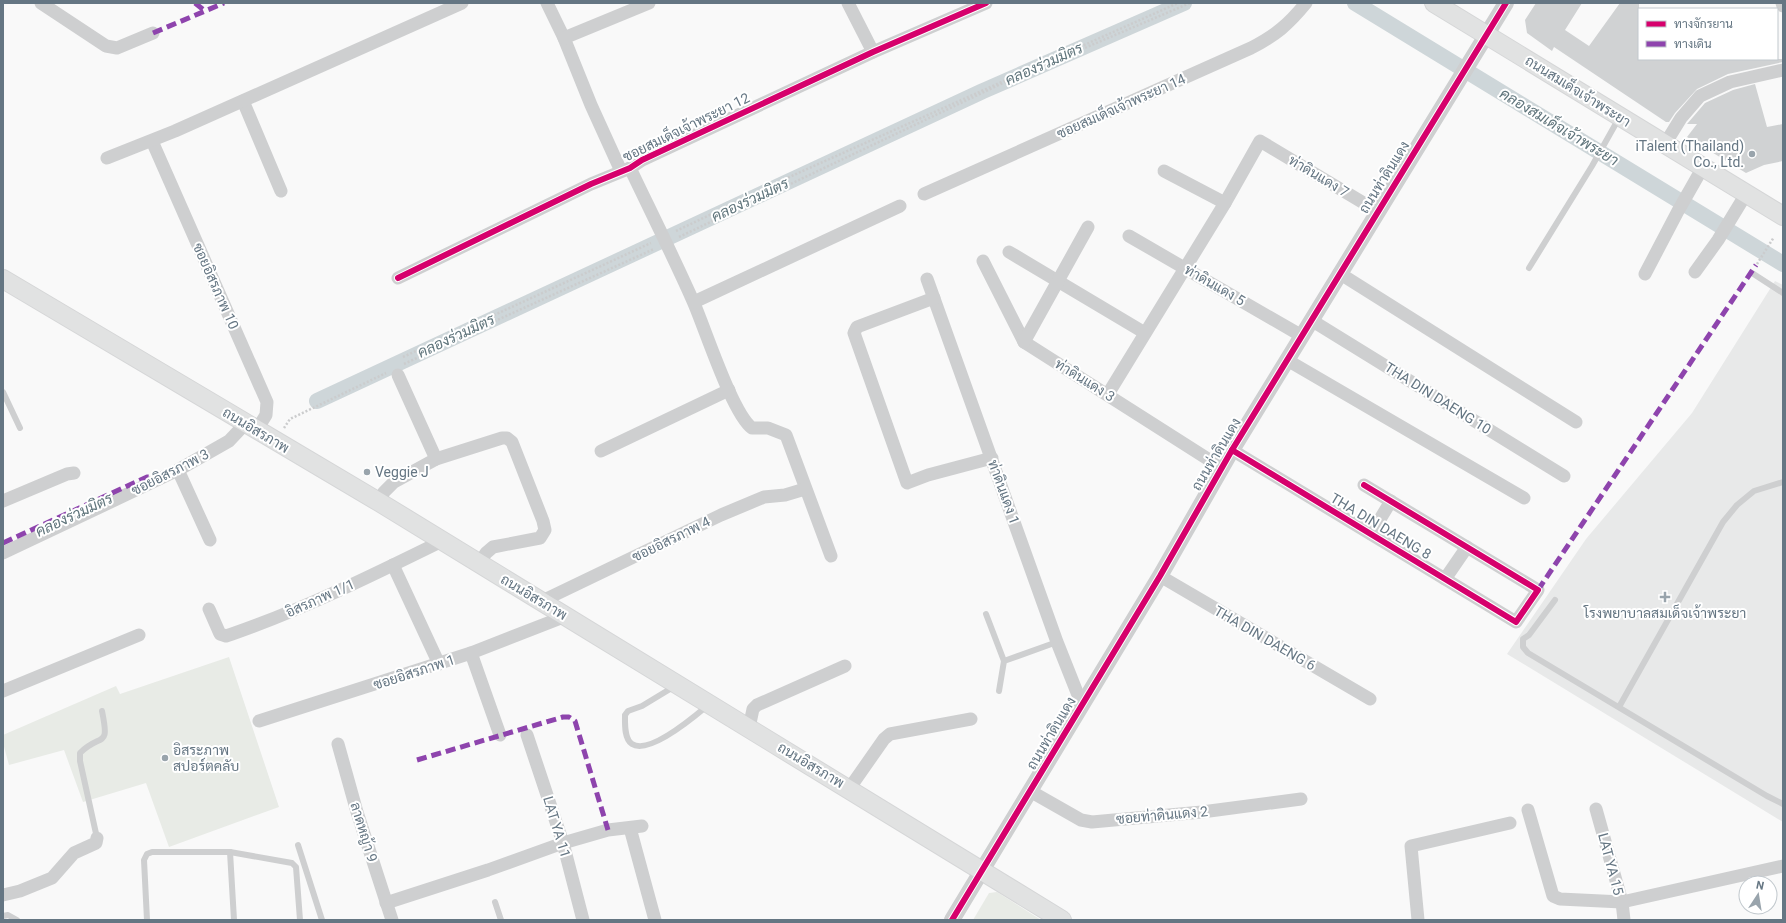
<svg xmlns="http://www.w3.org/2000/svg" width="1786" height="923" font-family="Roboto,Sarabun,sans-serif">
<rect width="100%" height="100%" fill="#f9f9f9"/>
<polygon fill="#e8e9e9" points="1775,281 1783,285 1783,822 1507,654 1586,539 1692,413"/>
<g fill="#e8ebe6">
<polygon points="229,657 279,807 169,847 146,783 83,802 64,750 9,765 3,743 3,735 116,686 120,694"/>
<polygon points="997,892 1041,920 973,920 989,893"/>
</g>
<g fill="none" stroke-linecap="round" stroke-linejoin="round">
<g stroke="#ced6d9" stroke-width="16">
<polyline points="1355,3 1783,264"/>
<polyline points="317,401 983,91 1184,3"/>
</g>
</g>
<g fill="#d0d2d3">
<polygon points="1536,3 1582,3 1565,30 1589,46 1620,3 1639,3 1639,59 1783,59 1783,62 1728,74 1697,89 1675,113 1669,122 1666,122 1554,47 1552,51 1527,33 1525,20"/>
<polygon points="1755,84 1767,127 1783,124 1783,161 1764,165 1746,173 1687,137 1697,124 1687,124 1705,103 1733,90"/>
</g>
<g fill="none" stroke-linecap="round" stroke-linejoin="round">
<defs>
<g id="secondary">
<polyline points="1434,3 1783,216"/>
<polyline points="3,279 379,502 1062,920"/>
</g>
</defs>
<use href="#secondary" stroke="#d5d6d7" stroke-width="20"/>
<g stroke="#cbcccd" stroke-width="2.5" stroke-dasharray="2 2" stroke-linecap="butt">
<polyline points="676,231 796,174 1178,3"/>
<polyline points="679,237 1005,82 1190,3"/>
<polyline points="1757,264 1774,237"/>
<polyline points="403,357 651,243"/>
<polyline points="404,364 495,321 654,249"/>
<polyline points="284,428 290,419 386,373"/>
</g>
<g stroke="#cecfd0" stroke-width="6">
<polyline points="1529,268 1592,166 1619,118"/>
<polyline points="1752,273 1783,293"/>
<polyline points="3,392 20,428"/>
<polyline points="1555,600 1529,635 1523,639 1523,647 1528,653 1767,796 1783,804"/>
<polyline points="986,614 1004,661"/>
<path d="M675 686 642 706 628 711 625 715C625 723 624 739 632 744 649 755 694 717 707 706"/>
<polyline points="999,691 1004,661 1057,642"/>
<polyline points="1619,707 1723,522 1737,505 1754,491 1783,482"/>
<path d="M97 838 80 761V753C101 732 110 750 102 711"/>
<polyline points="298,845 322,920"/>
<polyline points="230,852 234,920"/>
<polyline points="495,902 501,920"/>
<polyline points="3,916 8,915 17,920"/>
<polyline points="147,920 144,860 147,854 152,852 230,852 292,863 296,867 300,920"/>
</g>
<g stroke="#cecfd0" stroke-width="13">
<polyline points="41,3 106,46 117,48 153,33"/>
<polyline points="547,3 564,38 591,105 621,171"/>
<polyline points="848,3 873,52"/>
<polyline points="1782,3 1783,6"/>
<polyline points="564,38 649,3"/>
<polyline points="243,101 281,191"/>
<polyline points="152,141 267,402 266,415 256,431"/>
<polyline points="1665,144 1681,118 1700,96 1730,82 1783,70"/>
<polyline points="107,158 175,131 462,3"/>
<path d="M630 168C651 212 673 256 693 301 705 328 732 413 752 428H768L786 435 831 556"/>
<polyline points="1164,171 1225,203"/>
<path d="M924 194 1251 48C1276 35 1288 25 1306 3"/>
<polyline points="1129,236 1302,336"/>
<polyline points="1009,252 1145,333"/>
<polyline points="983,261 1024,342 1222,468"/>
<polyline points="1695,272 1718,240 1746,194"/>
<polyline points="1339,273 1576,422"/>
<polyline points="1645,274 1678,211 1703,167"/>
<polyline points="398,278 591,184 630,168 642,160 873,52 986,3"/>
<polyline points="927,279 1057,642 1082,705"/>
<polyline points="934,298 857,327 854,333 907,483 928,475 992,458"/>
<polyline points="694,302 900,206"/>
<polyline points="1311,320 1564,476"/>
<polyline points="1024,342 1088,227"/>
<polyline points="1287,360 1524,498"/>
<polyline points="398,375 436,459"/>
<polyline points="1108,394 1225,203 1260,141 1377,211"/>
<polyline points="1232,450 1516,622 1538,590 1364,485"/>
<polyline points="601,451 729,390"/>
<polyline points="178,470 210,540"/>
<polyline points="3,501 67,474 74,473"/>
<polyline points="379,502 384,492 394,482 436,459 502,438 507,438 512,442 543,521 545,530 540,538 493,547 486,553 479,564"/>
<polyline points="1371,534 1391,501"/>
<polyline points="3,553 178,470 229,441 245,424"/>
<polyline points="393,565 439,664"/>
<polyline points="1160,576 1370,699"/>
<polyline points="1445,579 1467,547"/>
<polyline points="542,601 721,515 764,497 785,495 805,489"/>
<path d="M209 609 220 634 226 636 232 634C304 609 373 575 442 541"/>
<polyline points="471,653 500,735"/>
<polyline points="3,691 139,635"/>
<polyline points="259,721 471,653 566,616"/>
<polyline points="749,728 753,709 757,705 845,666"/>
<polyline points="527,735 563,843 583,920"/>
<polyline points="338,744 357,812 392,920"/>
<polyline points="849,789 884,739 890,734 971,719"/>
<polyline points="1030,791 1081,820 1092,822 1202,812 1301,799"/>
<polyline points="1596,809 1622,902 1624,920"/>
<polyline points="1528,810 1553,896 1560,899 1622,902 1783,866"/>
<polyline points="630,828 655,920"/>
<polyline points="3,895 20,891 52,878 74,853 96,843 97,838"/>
<polyline points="386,903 488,870 563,843 608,830 642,826"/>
<polyline points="1418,920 1411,846 1510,823"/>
</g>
<polyline stroke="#cecfd0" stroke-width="16" points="952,920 1160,576 1232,450 1506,3"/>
<use href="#secondary" stroke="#e1e2e2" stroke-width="18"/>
<g stroke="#8e44ad" stroke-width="5" stroke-dasharray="10 5" stroke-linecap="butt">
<polyline points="195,3 205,11"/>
<polyline points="153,33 224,3"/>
<polyline points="3,543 147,477 161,478"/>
<polyline points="1538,590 1756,265"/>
<polyline points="417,760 563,717 569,717 575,721 608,830"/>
</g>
<defs>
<g id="cycleway">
<polyline points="398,278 591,184 630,168 642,160 873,52 986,3"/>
<polyline points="1232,450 1516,622 1538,590 1364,485"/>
<polyline points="952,920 1160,576 1232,450 1506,3"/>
</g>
</defs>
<use href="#cycleway" stroke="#fff" stroke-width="8"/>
<use href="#cycleway" stroke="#d6006c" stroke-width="6"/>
</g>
<g fill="#99a4ac" stroke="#fff" stroke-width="1.5">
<circle cx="1752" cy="154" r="4"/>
<circle cx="367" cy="472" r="4"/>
<path d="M1663 591h4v4h4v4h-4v4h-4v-4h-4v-4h4z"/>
<circle cx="165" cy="758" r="4"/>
</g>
<g text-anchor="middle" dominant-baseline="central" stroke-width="4" stroke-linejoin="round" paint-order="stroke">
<g font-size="14" fill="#657683" stroke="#fff">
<text transform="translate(1578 91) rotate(32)">ถนนสมเด็จเจ้าพระยา</text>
<text transform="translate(1121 106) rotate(-24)">ซอยสมเด็จเจ้าพระยา 14</text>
<text transform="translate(686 127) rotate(-26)">ซอยสมเด็จเจ้าพระยา 12</text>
<text transform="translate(1319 176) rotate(31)">ท่าดินแดง 7</text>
<text transform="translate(1384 177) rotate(-58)">ถนนท่าดินแดง</text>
<text transform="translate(1215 285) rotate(30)">ท่าดินแดง 5</text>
<text transform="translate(216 286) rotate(66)">ซอยอิสรภาพ 10</text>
<text transform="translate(1085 380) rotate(32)">ท่าดินแดง 3</text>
<text transform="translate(1438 398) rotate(32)">THA DIN DAENG 10</text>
<text transform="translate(256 430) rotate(31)">ถนนอิสรภาพ</text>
<text transform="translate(1216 454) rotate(-59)">ถนนท่าดินแดง</text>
<text transform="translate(170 472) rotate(-27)">ซอยอิสรภาพ 3</text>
<text transform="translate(1004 492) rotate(70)">ท่าดินแดง 1</text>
<text transform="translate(1381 526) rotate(31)">THA DIN DAENG 8</text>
<text transform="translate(671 539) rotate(-26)">ซอยอิสรภาพ 4</text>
<text transform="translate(534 597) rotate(31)">ถนนอิสรภาพ</text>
<text transform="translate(320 598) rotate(-24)">อิสรภาพ 1/1</text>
<text transform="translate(1265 638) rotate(30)">THA DIN DAENG 6</text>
<text transform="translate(414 672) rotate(-18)">ซอยอิสรภาพ 1</text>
<text transform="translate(1051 733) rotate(-59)">ถนนท่าดินแดง</text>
<text transform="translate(811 765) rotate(31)">ถนนอิสรภาพ</text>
<text transform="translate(1162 815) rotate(-5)">ซอยท่าดินแดง 2</text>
<text transform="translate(557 827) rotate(73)">LAT YA 11</text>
<text transform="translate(364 832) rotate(73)">ลาดหญ้า 9</text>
<text transform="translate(1611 864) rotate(75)">LAT YA 15</text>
</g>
<g font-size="14" fill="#657683" stroke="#fff" text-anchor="start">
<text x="1744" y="146" text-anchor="end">iTalent (Thailand)<tspan x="1744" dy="16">Co., Ltd.</tspan></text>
<text x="375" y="472">Veggie J</text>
<text x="1665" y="613" text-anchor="middle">โรงพยาบาลสมเด็จเจ้าพระยา</text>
<text x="173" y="750">อิสระภาพ<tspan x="173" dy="16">สปอร์ตคลับ</tspan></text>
</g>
<g font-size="15" font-style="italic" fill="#60757c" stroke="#fff">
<text transform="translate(1044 64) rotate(-24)">คลองร่วมมิตร</text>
<text transform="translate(1559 127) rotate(31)">คลองสมเด็จเจ้าพระยา</text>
<text transform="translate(750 200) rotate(-25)">คลองร่วมมิตร</text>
<text transform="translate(456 336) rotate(-25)">คลองร่วมมิตร</text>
<text transform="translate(74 515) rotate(-25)">คลองร่วมมิตร</text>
</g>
</g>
<rect width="1786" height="923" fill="none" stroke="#657683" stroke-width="8"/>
<rect x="1638" y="8" width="140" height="52" fill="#ffffff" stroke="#c1c8cd"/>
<rect x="1646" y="21" width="20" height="6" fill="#d6006c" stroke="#c1c8cd"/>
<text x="1674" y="28" font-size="12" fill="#657683">ทางจักรยาน</text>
<rect x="1646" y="41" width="20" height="6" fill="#8e44ad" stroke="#c1c8cd"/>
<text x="1674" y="48" font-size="12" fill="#657683">ทางเดิน</text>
<g transform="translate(1758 895) rotate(12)"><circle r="19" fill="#ffffff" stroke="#c1c8cd"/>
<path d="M0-3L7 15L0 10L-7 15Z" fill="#99a4ac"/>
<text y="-6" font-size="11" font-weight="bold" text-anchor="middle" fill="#657683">N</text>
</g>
</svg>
